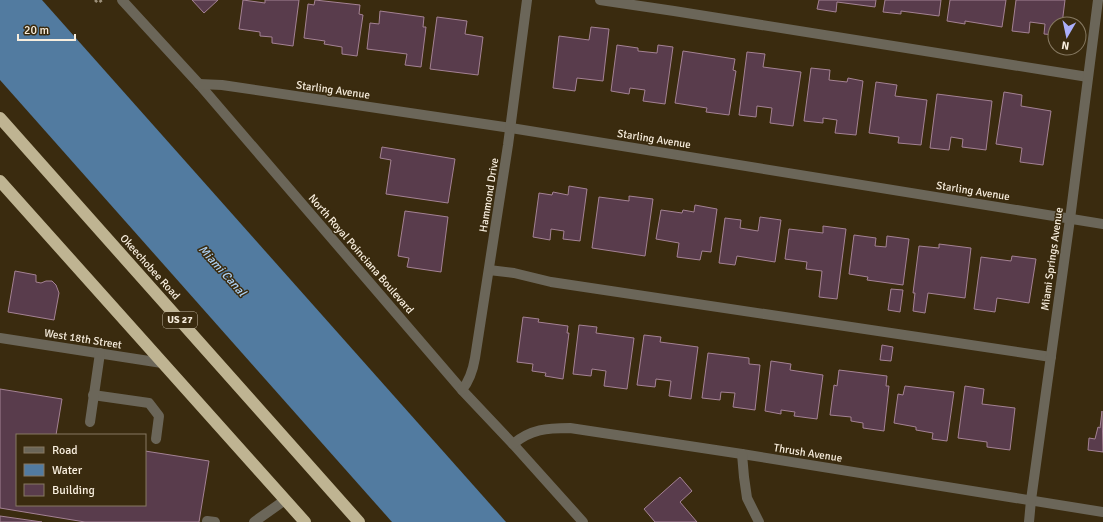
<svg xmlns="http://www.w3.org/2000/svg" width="1103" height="522" font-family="Signika,sans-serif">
<rect width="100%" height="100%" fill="#3a2b0f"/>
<polygon fill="#527ba0" points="0,0 42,0 506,522 392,522 0,80"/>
<g fill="#593c4c" stroke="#a48294">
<polygon points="192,0 218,0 204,13"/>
<polygon points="243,0 265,3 265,0 299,0 293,46 272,43 272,37 260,36 260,32 239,29"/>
<polygon points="315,0 360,5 359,14 363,15 357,56 342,54 342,47 324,44 325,41 304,38 308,4 314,5"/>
<polygon points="819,0 876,0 875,7 837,2 836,12 817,9"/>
<polygon points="885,0 941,0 939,16 901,11 901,14 883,12"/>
<polygon points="950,0 1006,0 1002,27 965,21 965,24 947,21"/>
<polygon points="1016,0 1065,0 1062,24 1055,24 1055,35 1044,34 1045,24 1030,22 1029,33 1012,31"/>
<polygon points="380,11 424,17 423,27 426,27 421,67 405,65 407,54 367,49 370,23 379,24"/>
<polygon points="437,17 467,21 465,34 483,37 478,75 430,69"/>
<polygon points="591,27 609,29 603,81 577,78 575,91 553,88 559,36 589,40"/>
<polygon points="617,45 638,48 638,51 657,53 658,45 673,47 665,104 643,101 645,90 630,88 629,94 611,91"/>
<polygon points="683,51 735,59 733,70 736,71 729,115 706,112 707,108 675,103"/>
<polygon points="747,52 765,54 763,67 801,72 793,126 770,123 772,108 757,106 756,117 739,115"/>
<polygon points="811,68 830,70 829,80 847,82 848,78 863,81 856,135 835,133 837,120 823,118 823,123 804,121"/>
<polygon points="876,82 897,85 895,96 927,100 921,145 898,143 899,137 869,133"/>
<polygon points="1004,92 1022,95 1021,106 1051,111 1043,165 1020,162 1022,148 996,144"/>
<polygon points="937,94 992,101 986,150 962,147 963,139 951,137 949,150 930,148"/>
<polygon points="382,147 455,159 448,203 386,194 391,160 380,158"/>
<polygon points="569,186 587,189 580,241 563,239 564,231 551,229 550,240 533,237 539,193 552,195 553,192 568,195"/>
<polygon points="629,196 653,199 645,256 592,248 599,197 629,201"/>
<polygon points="695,205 717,209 711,252 702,251 700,260 677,257 679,243 656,239 661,210 682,213 683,210 694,212"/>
<polygon points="405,211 448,217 441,272 407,267 409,258 398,256"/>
<polygon points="760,217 781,220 775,262 737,256 735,265 719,263 725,218 741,220 740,228 758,231"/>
<polygon points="823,226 846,229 837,299 819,297 822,271 806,269 807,262 785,259 789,229 823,233"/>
<polygon points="854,235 876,238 875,246 886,247 887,236 909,239 903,285 867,280 868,277 849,274"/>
<polygon points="939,244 971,248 965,298 928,293 925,313 913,311 915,293 913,293 919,246 939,248"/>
<polygon points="1012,256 1036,259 1029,303 997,298 995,312 974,309 981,257 1011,261"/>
<polygon points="15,271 36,275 36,282 41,283 46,281 52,281 56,285 59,293 54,320 8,312"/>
<polygon points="891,289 903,290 900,312 888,310"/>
<polygon points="523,317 539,319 538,322 568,326 567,333 569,333 563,379 545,376 546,373 532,371 533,364 517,362"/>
<polygon points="579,325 597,327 596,333 634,338 627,389 604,386 606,371 592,369 591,376 573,374"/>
<polygon points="644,335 661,337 660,342 698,347 691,399 669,396 671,381 656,379 655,387 637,385"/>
<polygon points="882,345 893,347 891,361 880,360"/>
<polygon points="708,353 749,358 749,364 760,365 755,410 733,407 735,393 721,392 720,400 702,398"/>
<polygon points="771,361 791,364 790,370 823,375 817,419 794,416 795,412 781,410 781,414 765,411"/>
<polygon points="839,370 887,376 886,386 889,386 884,431 863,428 863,423 851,421 851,417 830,415 834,385 837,386"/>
<polygon points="905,386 954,392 947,441 932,439 933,433 916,430 916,427 894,423 898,394 903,395"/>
<polygon points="965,386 984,389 982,404 1015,408 1010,450 987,447 987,442 958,438"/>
<polygon points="0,389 62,399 56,435 17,435 17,505 145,505 145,451 209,461 199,522 85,522 0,508"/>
<polygon points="1102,411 1103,452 1088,450 1089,438 1095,439 1098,427 1100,428"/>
<polygon points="680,477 692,491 680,502 697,522 655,522 644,509"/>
<polygon points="0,516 42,522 0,522"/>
</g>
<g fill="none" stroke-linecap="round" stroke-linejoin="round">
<polyline stroke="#9c907a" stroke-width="2.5" stroke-dasharray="3 3" stroke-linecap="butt" points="95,0 98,3 102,0"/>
<g stroke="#6b6659" stroke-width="10">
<polyline points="122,0 199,84 462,390 513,444 583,522"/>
<polyline points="600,0 674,11 1088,77"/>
<polyline points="199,84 222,85 511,128 1103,224"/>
<polyline points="489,270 514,273 551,282 1051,357"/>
<polyline points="0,338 162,363"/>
<path d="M462 390C470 380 473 370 475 358L508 145 527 0"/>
<polyline points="93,395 149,403 159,416 156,439"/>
<polyline points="90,422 100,353"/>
<path d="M513 444C531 429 547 428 570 428L742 454 1103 512"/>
<polyline points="742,454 744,477 747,498 759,522"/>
<polyline points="207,521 215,522"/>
<polyline points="254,522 285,500"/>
<polyline points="1029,522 1031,500 1070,219 1098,0"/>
</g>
<g stroke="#bfb492" stroke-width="12">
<polyline points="0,118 359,522"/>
<polyline points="0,181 305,522"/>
</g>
</g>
<g text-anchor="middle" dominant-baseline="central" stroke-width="3" stroke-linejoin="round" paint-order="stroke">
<rect fill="#3a2b0f" stroke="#bfb4a0" stroke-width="1" x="163" y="312" width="34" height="16" rx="3"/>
<g font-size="10" font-weight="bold" fill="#f8eede">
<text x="180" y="320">US 27</text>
</g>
<g font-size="11" fill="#f8eede" stroke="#3a2b0f">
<text transform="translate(333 90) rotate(8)">Starling Avenue</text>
<text transform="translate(654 139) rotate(9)">Starling Avenue</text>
<text transform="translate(973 191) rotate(9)">Starling Avenue</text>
<text transform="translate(489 195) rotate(-81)">Hammond Drive</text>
<text transform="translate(361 254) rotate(49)">North Royal Poinciana Boulevard</text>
<text transform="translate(1052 259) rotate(-82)">Miami Springs Avenue</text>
<text transform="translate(150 267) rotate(48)">Okeechobee Road</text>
<text transform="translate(83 339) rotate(9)">West 18th Street</text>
<text transform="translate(808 453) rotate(9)">Thrush Avenue</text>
</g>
<g font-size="12" font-style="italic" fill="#acd0f3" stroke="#3a2b0f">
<text transform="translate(222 271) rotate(48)">Miami Canal</text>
</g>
</g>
<rect x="16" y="434" width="130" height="72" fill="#3a2b0f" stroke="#867962"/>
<rect x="24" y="447" width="20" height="6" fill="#6b6659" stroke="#867962"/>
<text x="52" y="454" font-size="12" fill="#f8eede">Road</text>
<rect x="24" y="464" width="20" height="12" fill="#527ba0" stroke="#867962"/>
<text x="52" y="474" font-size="12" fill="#f8eede">Water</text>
<rect x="24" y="484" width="20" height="12" fill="#593c4c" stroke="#867962"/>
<text x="52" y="494" font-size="12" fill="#f8eede">Building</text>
<g transform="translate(1067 36) rotate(189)"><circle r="19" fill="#3a2b0f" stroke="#867962"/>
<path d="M0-3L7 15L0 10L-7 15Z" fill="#abaffb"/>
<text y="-6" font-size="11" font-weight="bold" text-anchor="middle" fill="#f8eede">N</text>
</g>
<path d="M18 34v6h57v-6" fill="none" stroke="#f8eede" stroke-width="2"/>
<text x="24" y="34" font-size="12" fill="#f8eede" stroke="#3a2b0f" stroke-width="3" paint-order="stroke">20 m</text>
</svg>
